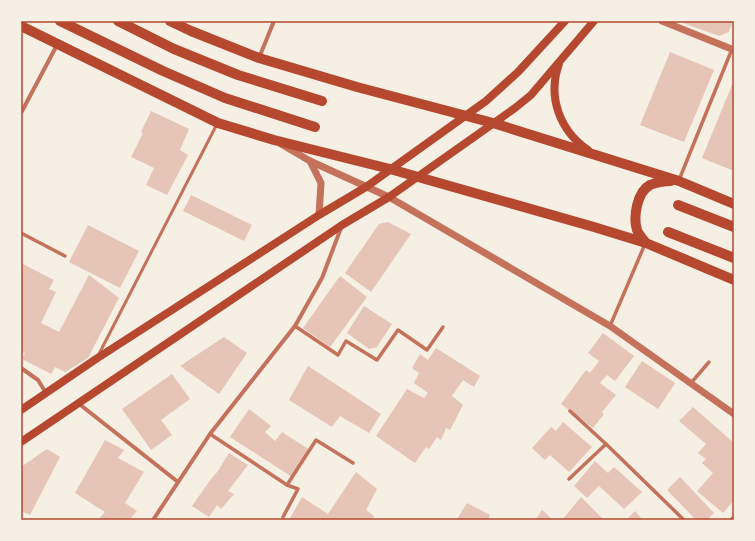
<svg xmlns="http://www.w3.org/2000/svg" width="755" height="541" font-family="Jost,sans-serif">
<rect width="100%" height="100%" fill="#f6efe4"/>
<g fill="#e6c5b7">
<polygon points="684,21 733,21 729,32 719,36 683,23"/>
<polygon points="670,52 714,70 684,142 640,125"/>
<polygon points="734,80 734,171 702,158"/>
<polygon points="151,111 189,129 180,150 188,155 167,195 146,185 154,168 131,157 143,133 141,132"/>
<polygon points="191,195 252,225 244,241 183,211"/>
<polygon points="388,222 411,234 371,292 345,273 379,224"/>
<polygon points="88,225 139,251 120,288 69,262"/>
<polygon points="21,263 54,280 49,289 56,292 41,323 59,332 89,275 119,298 88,358 65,372 55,367 51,374 22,359 25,353 21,351"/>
<polygon points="340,276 367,297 330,347 303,328"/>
<polygon points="364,306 392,324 377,347 369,349 347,333"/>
<polygon points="603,333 634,356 615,381 607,375 600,383 616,395 602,412 604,414 593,428 561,404 586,370 590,373 599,361 588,353"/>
<polygon points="224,337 247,353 219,394 180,366"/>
<polygon points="436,348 480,376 474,387 463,380 452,396 463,405 450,430 446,428 441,440 437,437 429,449 426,447 415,463 376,436 407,389 424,398 428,393 414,383 419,373 412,368 420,354 428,360"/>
<polygon points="642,361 675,383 658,409 625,387"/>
<polygon points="308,366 381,414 369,433 340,416 332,427 289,400"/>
<polygon points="172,374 190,399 161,420 172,435 151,450 122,409"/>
<polygon points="693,407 734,443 734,500 723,513 697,491 713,473 702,463 706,459 698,453 706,444 679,421"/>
<polygon points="249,409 271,426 265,432 275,441 282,432 310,450 292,477 230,437"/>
<polygon points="563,422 592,447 569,472 550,455 545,460 532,448 551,427 556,431"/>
<polygon points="105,440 124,450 118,458 144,472 125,503 137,511 129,520 98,520 105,512 75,493"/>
<polygon points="47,449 60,457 30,515 21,511 21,467"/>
<polygon points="229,453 248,465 228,491 234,494 221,509 217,505 209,517 192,506 211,479 218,471"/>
<polygon points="595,461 608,473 614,467 642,492 624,509 599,486 587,498 574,486"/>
<polygon points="356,472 377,489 366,510 374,516 372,520 293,520 290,518 302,497 328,514"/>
<polygon points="680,477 714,513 707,520 696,520 667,490"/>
<polygon points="581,497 604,520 562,520"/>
<polygon points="467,503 490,515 488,520 457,519"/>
<polygon points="542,510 553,520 535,520"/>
<polygon points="635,511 643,520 626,520"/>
</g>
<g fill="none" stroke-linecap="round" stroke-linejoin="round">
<polyline stroke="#c5725c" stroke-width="3" points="99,354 217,124"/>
<g stroke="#c5725c" stroke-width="3.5">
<polyline points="679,180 732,49"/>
<polyline points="21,233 65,256"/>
<polyline points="295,326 338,355 346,341 377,360 398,330 427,350 443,327"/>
<polyline points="610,326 645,244"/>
<polyline points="691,383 709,362"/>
<polyline points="570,411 606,444 684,520"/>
<polyline points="210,434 287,485"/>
<polyline points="569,479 606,444"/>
<polyline points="283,517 298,489 287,485 316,440 353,463"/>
<polyline points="731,520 734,517"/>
</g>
<g stroke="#c5725c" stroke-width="4">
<polyline points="259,58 274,21"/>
<polyline points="21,113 57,45"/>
<polyline points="21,368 38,380 46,393"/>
<polyline points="78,403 178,482"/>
<polyline points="153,520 210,434 295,326 322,278 341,228"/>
</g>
<g stroke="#c5725c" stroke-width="7">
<polyline points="662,21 734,50"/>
<polyline points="281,144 310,161 321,183 319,215"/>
<polyline points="310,161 389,197 610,326 734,414"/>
</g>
<g stroke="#b5482f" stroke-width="8">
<path d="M559 64C547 97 560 131 588 150"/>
<polyline points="21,410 96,359 319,215 366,187 486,101 518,72 565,21"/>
<polyline points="21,442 342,225 389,197 515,108 531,95 594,21"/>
</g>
<g stroke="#b5482f" stroke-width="10">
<polyline points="60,21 163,71 225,98 315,127"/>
<polyline points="118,21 174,49 238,75 322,101"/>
<polyline points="170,21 191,31 259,58 357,87 493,123 679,181 734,204"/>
<polyline points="21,26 218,123 274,140 390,169 594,227 646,243 734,280"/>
<polyline points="678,205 734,227"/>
<polyline points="668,232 734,258"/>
<path d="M646 243C643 239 639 235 637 230 633 217 637 192 650 185 657 182 664 181 671 181"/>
</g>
</g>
<rect width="755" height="541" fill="none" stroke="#f6efe4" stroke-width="44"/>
<rect x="22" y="22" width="711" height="497" fill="none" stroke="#b5482f" stroke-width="1.5"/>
</svg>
